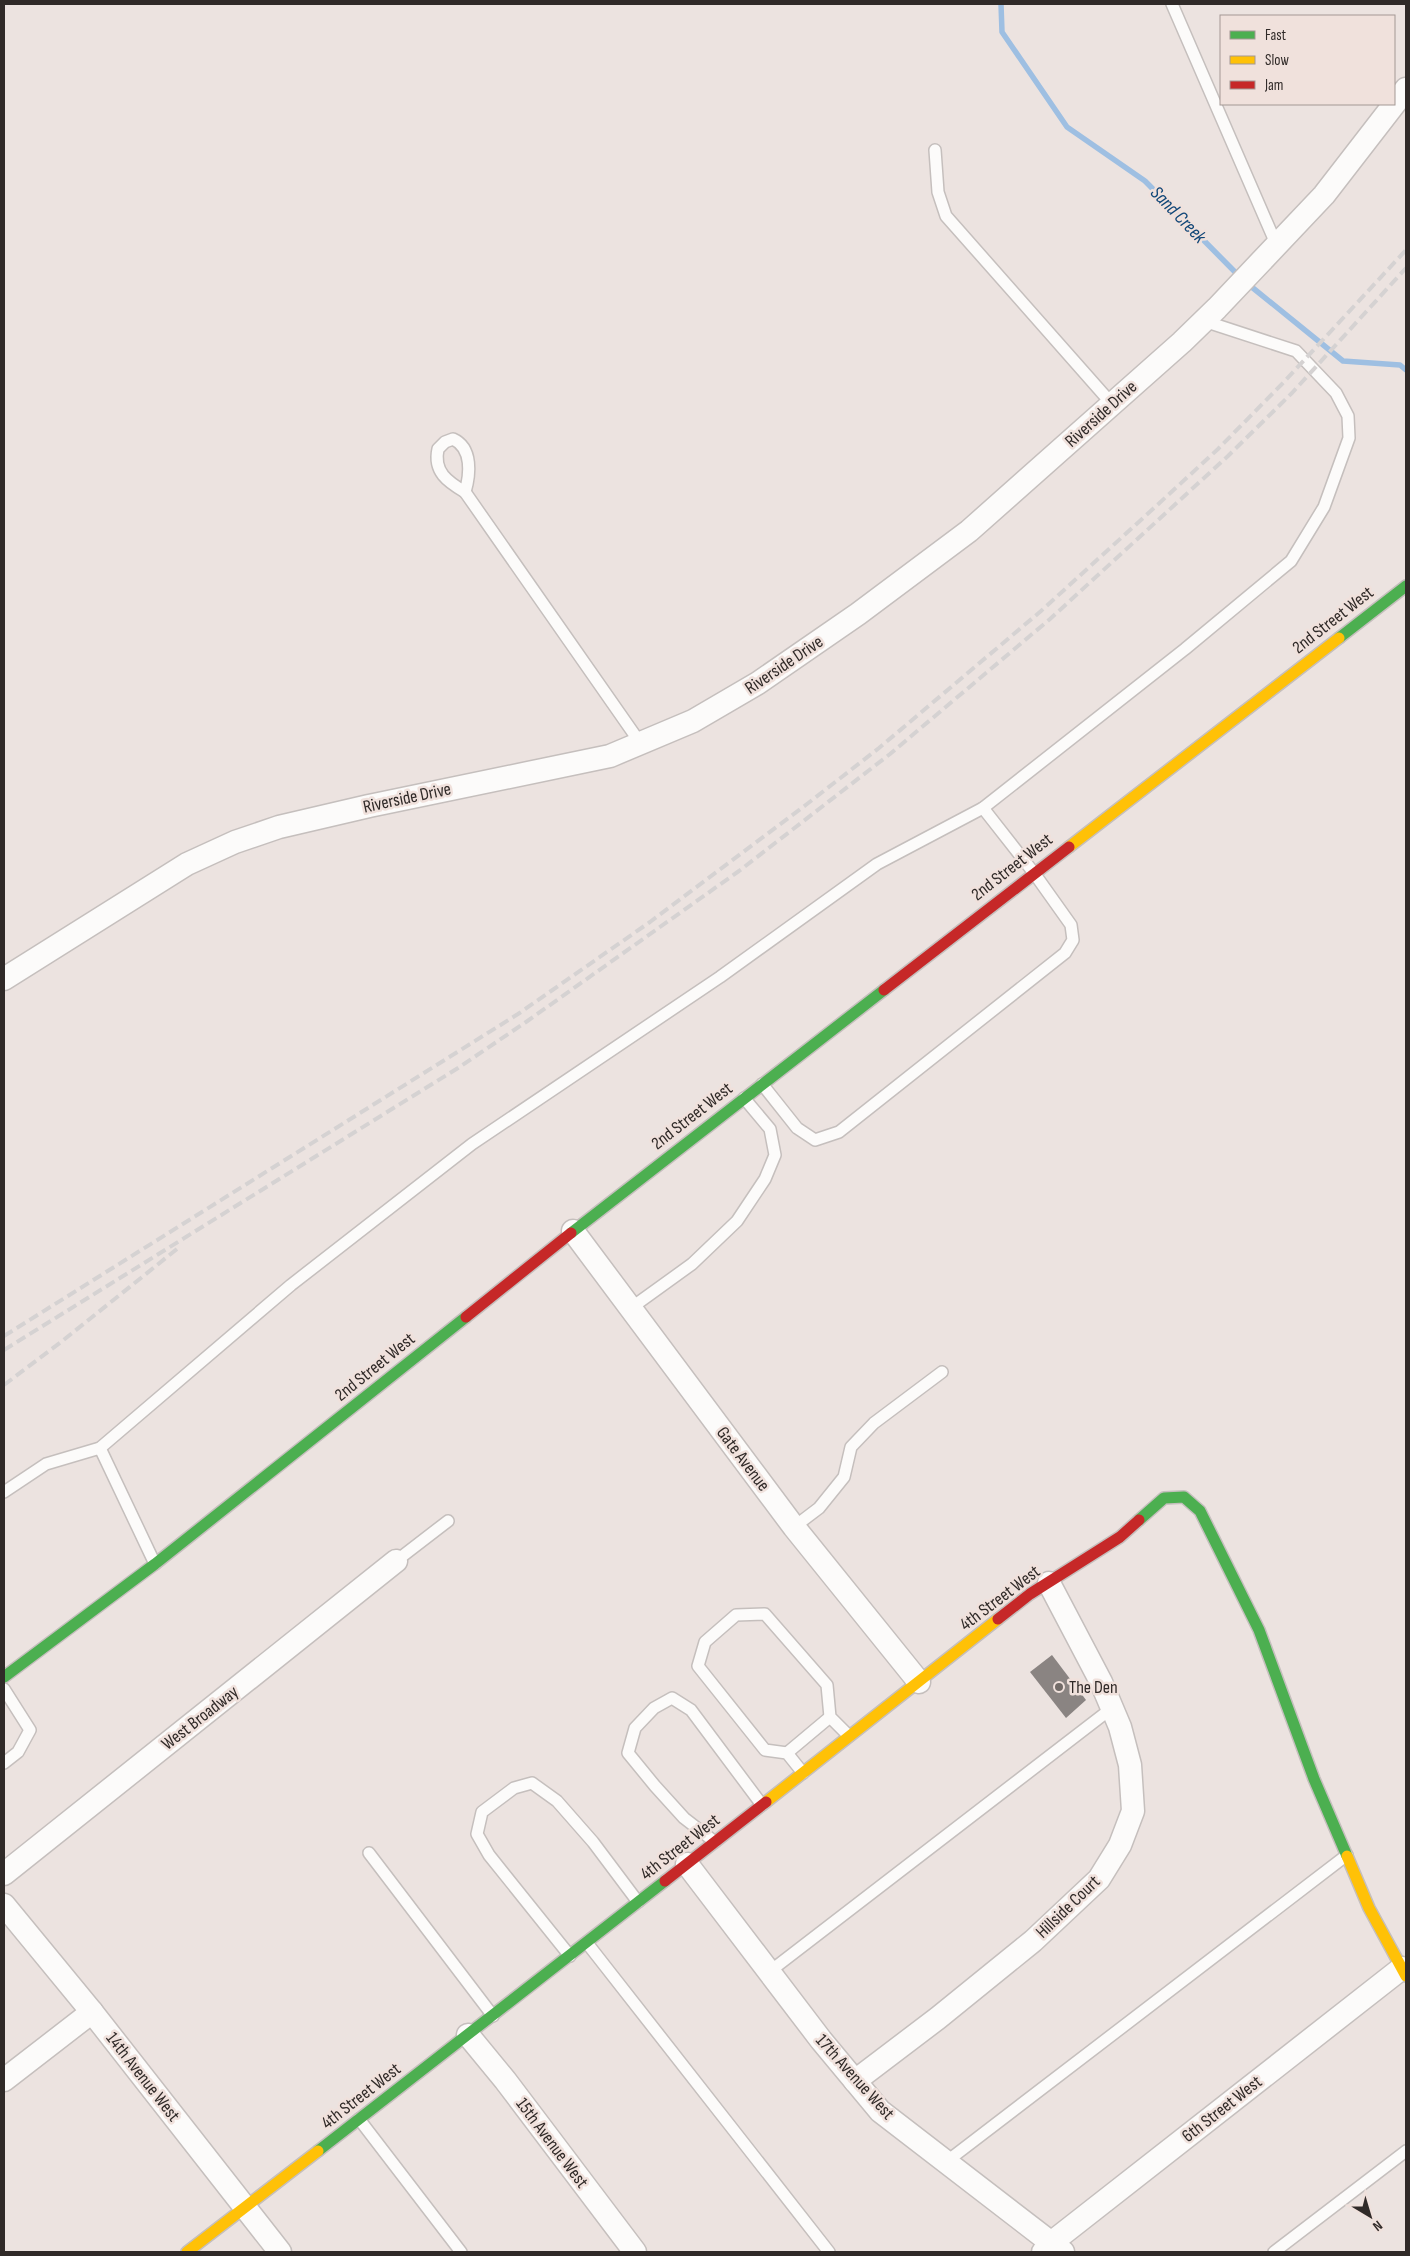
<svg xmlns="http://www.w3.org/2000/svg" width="1410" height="2256" font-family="'Sofia Sans Condensed',sans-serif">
<rect width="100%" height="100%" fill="#ece3e0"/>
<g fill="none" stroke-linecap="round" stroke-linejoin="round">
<g stroke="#9ebfe2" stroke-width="5.5">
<polyline points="1001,4 1002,32 1067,127 1145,181 1239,276"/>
<polyline points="1248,284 1343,361 1400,365 1406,370"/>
</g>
</g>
<polygon fill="#8a8482" points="1052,1655 1086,1700 1066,1718 1030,1672"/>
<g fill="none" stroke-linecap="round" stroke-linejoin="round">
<defs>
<g id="lane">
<polyline points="1172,4 1277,246"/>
<polyline points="935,150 938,192 946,216 1112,404"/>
<path d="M453 439C473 448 470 475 465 492 448 482 433 472 438 449L445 442Z"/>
<polyline points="465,492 641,744"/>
<polyline points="762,1084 797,1128 815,1140 839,1132 1065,953 1073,940 1071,925 1034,873 983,808"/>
<polyline points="631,1308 692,1264 737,1221 765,1179 775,1155 770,1129 744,1098"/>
<polyline points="100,1448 155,1564"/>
<polyline points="4,1492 46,1464 100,1448 291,1285 472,1144 720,977 877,864 983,808 1185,649 1291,561 1324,507 1349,438 1348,416 1336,393 1296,351 1204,321"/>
<polyline points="794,1527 819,1508 844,1477 851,1447 874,1423 942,1372"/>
<polyline points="396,1561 448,1521"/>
<polyline points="4,1689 30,1730 18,1752 4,1763"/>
<polyline points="787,1753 830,1717"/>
<polyline points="803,1773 787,1753 765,1750 698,1666 705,1642 736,1615 765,1614 827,1685 830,1717 849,1736"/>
<polyline points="715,1842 684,1818 655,1786 628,1753 635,1728 654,1708 672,1698 691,1710 762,1805"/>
<polyline points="369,1853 493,2016"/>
<polyline points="587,1943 829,2252"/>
<polyline points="570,1956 489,1855 477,1834 482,1812 514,1788 532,1783 557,1801 593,1842 638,1902"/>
<polyline points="769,1972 1112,1708"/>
<polyline points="359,2119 461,2252"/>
<polyline points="946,2162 1347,1855"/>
<polyline points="1274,2252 1406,2151"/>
</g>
<g id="street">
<polyline points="4,979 187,864 235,842 279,827 369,806 610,756 693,721 758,683 858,614 969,531 1182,342 1217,308 1324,195 1406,89"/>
<polyline points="573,1231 794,1527 919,1682"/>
<polyline points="687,1864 821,2040 880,2111 1063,2252"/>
<polyline points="4,1874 396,1561"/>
<polyline points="4,1905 92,2012 280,2252"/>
<polyline points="468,2035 505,2080 635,2252"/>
<polyline points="4,2080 92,2012"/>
<polyline points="855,2081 938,2018 1033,1941 1099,1879 1120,1845 1133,1811 1130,1765 1120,1727 1101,1682 1049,1583"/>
<polyline points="1043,2252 1051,2243 1402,1968"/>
</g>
<g id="fast">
<polyline points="1339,638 1406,586"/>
<polyline points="571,1233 884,990"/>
<polyline points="1139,1520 1164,1498 1184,1497 1200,1511 1259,1630 1314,1779 1347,1856"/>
<polyline points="4,1677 155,1564 466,1317"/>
<polyline points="318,2151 665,1881"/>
</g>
<g id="slow">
<polyline points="1069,847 1339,638"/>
<polyline points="766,1802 998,1619"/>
<polyline points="1347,1856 1369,1908 1406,1976"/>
<polyline points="187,2252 318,2151"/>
</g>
<g id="jam">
<polyline points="884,990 1069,847"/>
<polyline points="466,1317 571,1233"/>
<polyline points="998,1619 1030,1594 1120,1537 1139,1520"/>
<polyline points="665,1881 766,1802"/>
</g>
</defs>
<use href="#lane" stroke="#c5bfbd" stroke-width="14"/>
<use href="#street" stroke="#c5bfbd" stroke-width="25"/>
<use href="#fast" stroke="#c5bfbd" stroke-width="14"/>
<use href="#slow" stroke="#c5bfbd" stroke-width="14"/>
<use href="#jam" stroke="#c5bfbd" stroke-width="14"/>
<use href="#lane" stroke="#fcfbfa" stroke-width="11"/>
<use href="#street" stroke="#fcfbfa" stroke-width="22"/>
<use href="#fast" stroke="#4caf50" stroke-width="11"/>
<use href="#slow" stroke="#ffc107" stroke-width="11"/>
<use href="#jam" stroke="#c62828" stroke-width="11"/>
<g stroke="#d5d2d2" stroke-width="4" stroke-dasharray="10 5" stroke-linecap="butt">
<polyline points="4,1336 518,1014 650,922 807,804 879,748 1041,611 1154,508 1218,449 1282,384 1406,250"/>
<polyline points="4,1350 458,1068 526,1022 739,871 890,754 1050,619 1228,456 1292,393 1406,268"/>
<polyline points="4,1385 61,1342 177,1249"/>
</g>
</g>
<circle fill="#726b68" stroke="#f0e1dc" stroke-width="2" cx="1059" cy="1687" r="5"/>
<g text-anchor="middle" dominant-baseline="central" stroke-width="5" stroke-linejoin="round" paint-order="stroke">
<g font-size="18" fill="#302a28" stroke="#f0e1dc">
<text transform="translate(1101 414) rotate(-42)">Riverside Drive</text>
<text transform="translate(1333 620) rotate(-38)">2nd Street West</text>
<text transform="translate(784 665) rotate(-34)">Riverside Drive</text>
<text transform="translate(407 798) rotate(-12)">Riverside Drive</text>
<text transform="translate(1012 867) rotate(-38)">2nd Street West</text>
<text transform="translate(692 1116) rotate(-38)">2nd Street West</text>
<text transform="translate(375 1367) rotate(-39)">2nd Street West</text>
<text transform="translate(743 1459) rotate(53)">Gate Avenue</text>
<text transform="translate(1000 1598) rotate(-37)">4th Street West</text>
<text transform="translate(200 1718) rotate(-38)">West Broadway</text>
<text transform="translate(680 1847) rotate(-38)">4th Street West</text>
<text transform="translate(1068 1907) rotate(-44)">Hillside Court</text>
<text transform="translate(143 2077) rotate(52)">14th Avenue West</text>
<text transform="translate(855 2077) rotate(48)">17th Avenue West</text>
<text transform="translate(361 2096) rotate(-38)">4th Street West</text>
<text transform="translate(1222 2109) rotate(-38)">6th Street West</text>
<text transform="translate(552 2143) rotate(53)">15th Avenue West</text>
</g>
<g font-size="18" fill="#302a28" stroke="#f0e1dc" text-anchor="start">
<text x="1069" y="1687">The Den</text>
</g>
<g font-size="19" font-style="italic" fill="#104677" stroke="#f0e1dc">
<text transform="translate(1178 215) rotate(46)">Sand Creek</text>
</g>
</g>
<rect width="1410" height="2256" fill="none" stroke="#302a28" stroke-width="10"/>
<rect x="1220" y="15" width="175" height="90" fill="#f0e1dc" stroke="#a39894"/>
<rect x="1230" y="31" width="25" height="8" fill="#4caf50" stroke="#a39894"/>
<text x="1265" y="40" font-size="15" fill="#302a28">Fast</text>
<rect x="1230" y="56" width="25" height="8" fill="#ffc107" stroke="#a39894"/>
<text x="1265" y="65" font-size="15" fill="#302a28">Slow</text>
<rect x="1230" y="81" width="25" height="8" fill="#c62828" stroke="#a39894"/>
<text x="1265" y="90" font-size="15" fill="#302a28">Jam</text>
<g transform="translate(1370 2216) rotate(142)" stroke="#f0e1dc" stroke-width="4" paint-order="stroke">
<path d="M0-4L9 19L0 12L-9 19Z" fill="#302a28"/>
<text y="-8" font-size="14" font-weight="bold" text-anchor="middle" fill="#302a28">N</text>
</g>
</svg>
